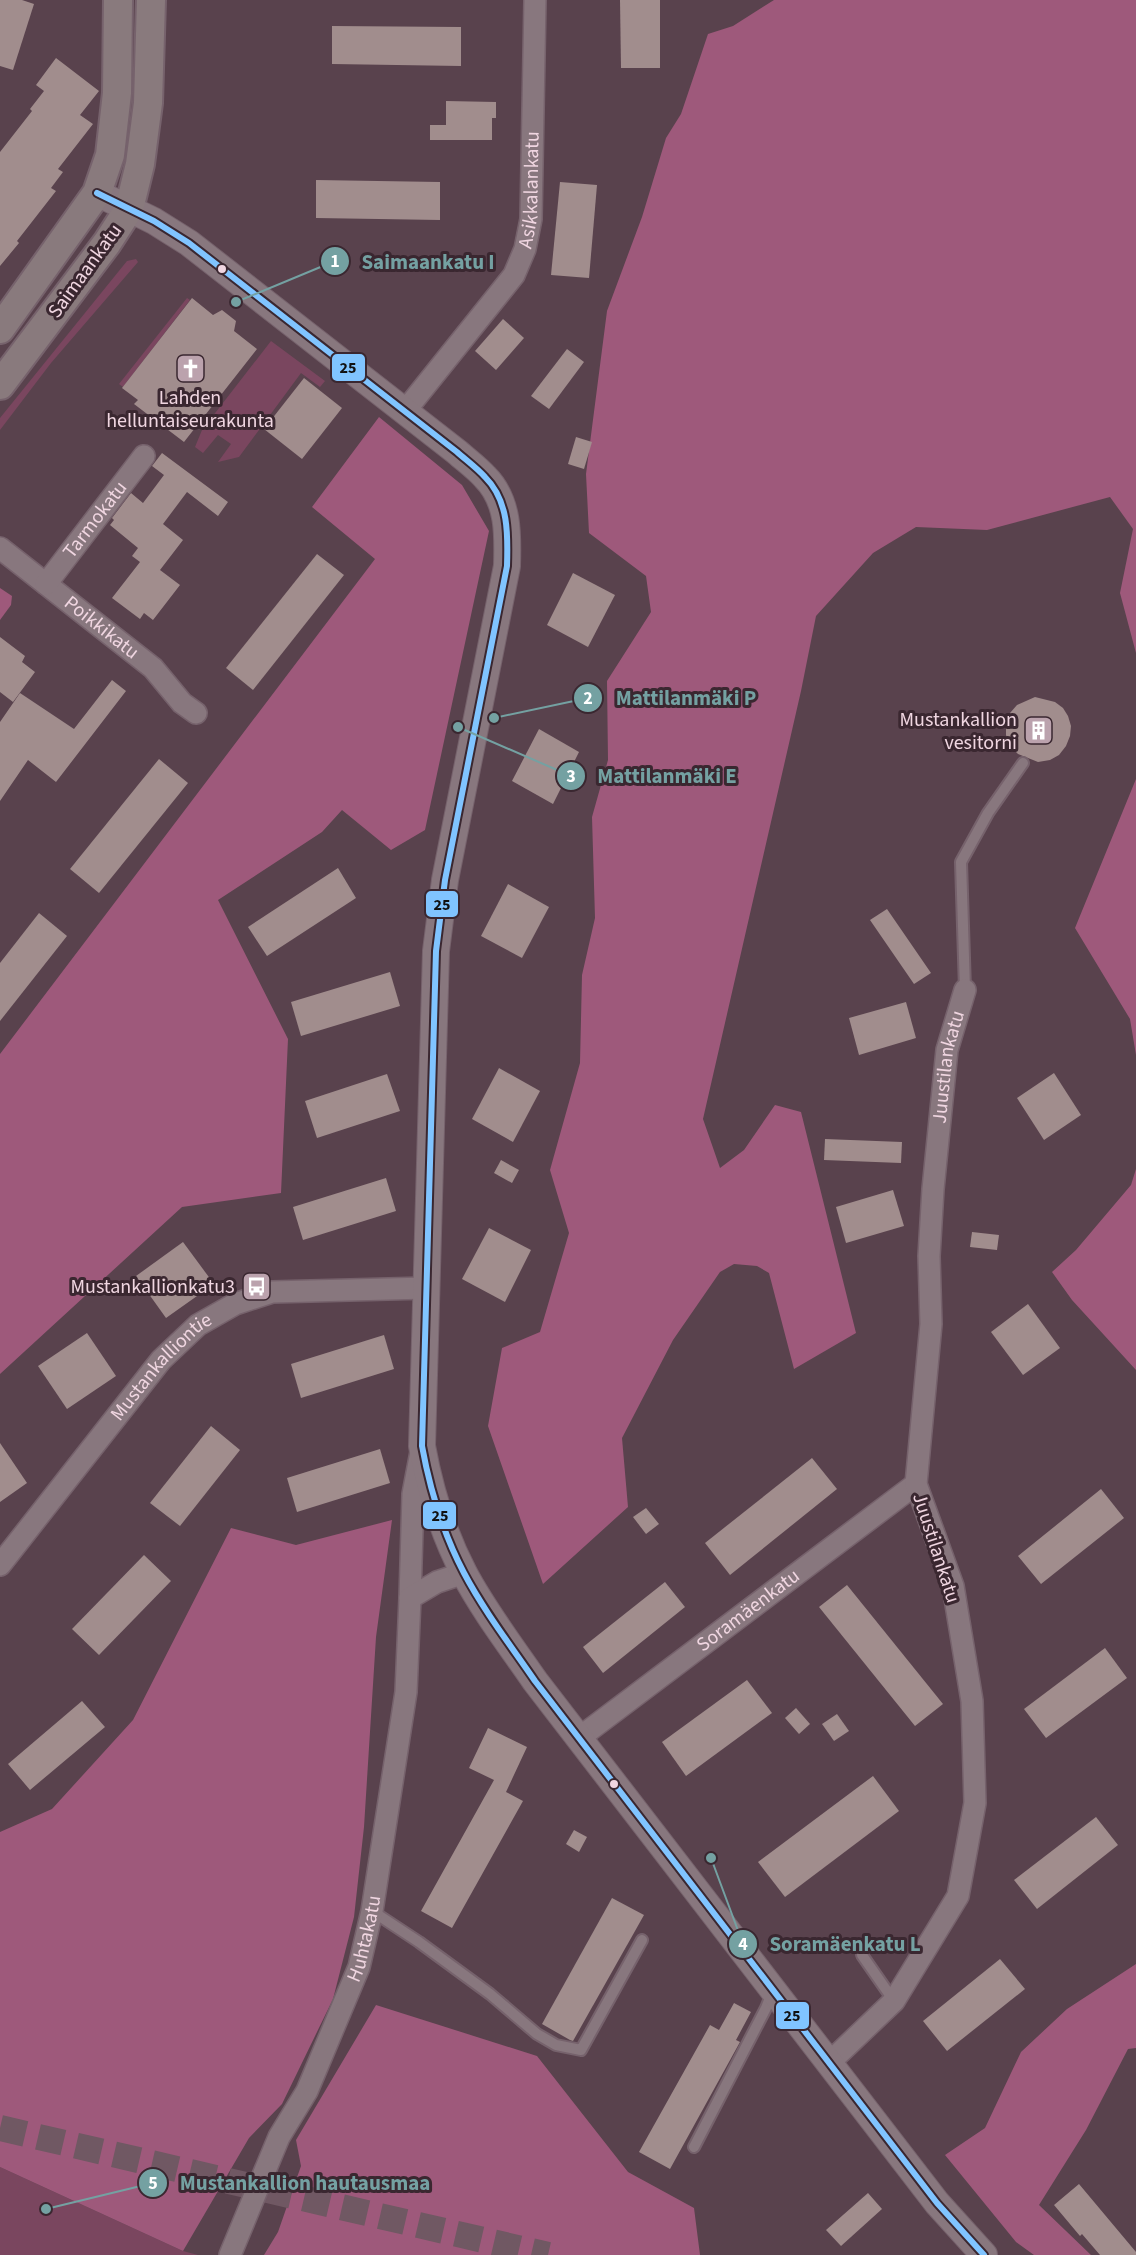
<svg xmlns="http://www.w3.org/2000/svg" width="1136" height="2255" font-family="'Source Sans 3',sans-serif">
<rect width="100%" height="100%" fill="#59424d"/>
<g fill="#7a465f">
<polygon points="136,259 138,262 51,363 0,430 0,418 127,261"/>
<polygon points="187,298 190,300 123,387 119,384"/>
<polygon points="271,341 325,381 320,387 301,373 239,457 218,462 231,444 218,435 203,453 195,447 202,430"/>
<polygon points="0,2167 183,2251 198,2255 0,2255"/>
</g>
<g fill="#9e597b">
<polygon points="774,0 1136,0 1136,653 1120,593 1133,529 1110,497 987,530 916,527 873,553 816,616 801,691 703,1119 720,1168 744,1150 775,1105 801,1112 856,1333 794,1369 769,1273 757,1266 734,1264 720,1272 673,1340 622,1438 628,1507 543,1584 488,1426 502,1348 540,1332 569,1233 550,1170 580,1063 582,975 595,918 592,817 608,760 607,681 651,612 646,576 589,533 586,474 607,311 642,217 666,138 681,114 708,34 733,26"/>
<polygon points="379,417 462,485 489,531 425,830 391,850 342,810 322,832 218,900 288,1039 281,1193 182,1207 0,1374 0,1054 375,559 312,507"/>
<polygon points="0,588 12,596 11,605 0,620"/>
<polygon points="1136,779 1136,1055 1130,1019 1075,928"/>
<polygon points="1136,1169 1136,1370 1072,1300 1052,1272 1076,1250 1131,1185"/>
<polygon points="392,1520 376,1637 364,1827 354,1917 333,1999 282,2104 249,2138 183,2251 0,2167 0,1832 52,1809 133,1720 231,1528 296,1545"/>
<polygon points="1136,1964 1136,2048 1128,2049 1086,2130 1039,2205 1091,2255 1034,2255 1016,2242 945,2155 985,2128 1021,2052 1067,2009"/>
<polygon points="376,2005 537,2056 628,2172 694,2208 700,2255 264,2255 278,2232 301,2166 296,2140"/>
</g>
<g fill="#a18d8d">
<polygon points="0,0 22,0 34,4 13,70 0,66"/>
<polygon points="620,0 660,0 660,68 621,68"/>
<polygon points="332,26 461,27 461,66 332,64"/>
<polygon points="56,58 99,91 80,115 93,124 58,169 63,172 51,188 56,191 17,241 19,243 0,266 0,152 32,111 30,109 44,91 36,85"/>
<polygon points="446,101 496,102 496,118 492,118 492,140 430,140 430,125 446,125"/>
<polygon points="316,180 440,182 440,220 316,218"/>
<polygon points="560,182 597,185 589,278 551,275"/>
<polygon points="192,298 213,315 222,310 236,321 234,331 257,349 184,442 134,404 138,400 122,388"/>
<polygon points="503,319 524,338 496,370 475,351"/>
<polygon points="567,349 584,362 549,409 531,396"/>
<polygon points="304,378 342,408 302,459 264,429"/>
<polygon points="576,437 592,442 584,469 568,464"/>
<polygon points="162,453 228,502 218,516 187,492 163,524 183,540 160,570 180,585 153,620 144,613 140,619 112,598 140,562 132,556 138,548 110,525 114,520 112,518 131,493 143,503 164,475 152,466"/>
<polygon points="317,554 344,575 253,690 226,668"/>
<polygon points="573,573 615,595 588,647 547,625"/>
<polygon points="0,637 25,656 22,662 35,672 13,702 0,692"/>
<polygon points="112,680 126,691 56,782 28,760 0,801 0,722 20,693 74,729"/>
<polygon points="1035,697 1055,702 1063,708 1068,716 1071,726 1070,736 1066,746 1059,755 1050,760 1038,762 1018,754 1010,746 1006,735 1006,724 1010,713 1017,705"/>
<polygon points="539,729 579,752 553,804 512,781"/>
<polygon points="159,759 188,783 99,893 70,869"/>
<polygon points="338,868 356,898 267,956 248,927"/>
<polygon points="508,884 549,907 522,958 481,936"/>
<polygon points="887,909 931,973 914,984 870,920"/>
<polygon points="39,913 67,936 0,1021 0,963"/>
<polygon points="390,972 400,1006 301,1036 291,1002"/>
<polygon points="906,1002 916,1038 859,1055 849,1018"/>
<polygon points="499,1068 540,1091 513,1142 472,1119"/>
<polygon points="1054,1073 1081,1115 1044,1140 1017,1098"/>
<polygon points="387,1074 400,1111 317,1138 305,1101"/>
<polygon points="825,1139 902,1142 901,1163 824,1160"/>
<polygon points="501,1160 519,1170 512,1183 494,1173"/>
<polygon points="386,1178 396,1211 303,1240 293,1207"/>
<polygon points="893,1190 904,1226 846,1243 836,1207"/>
<polygon points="489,1228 531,1250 505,1302 462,1279"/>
<polygon points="972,1232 999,1235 997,1250 970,1247"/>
<polygon points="183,1242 214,1284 166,1318 136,1276"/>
<polygon points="1028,1304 1060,1348 1023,1375 991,1332"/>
<polygon points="87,1333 116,1376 67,1409 38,1366"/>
<polygon points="384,1335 394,1369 301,1398 291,1364"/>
<polygon points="211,1426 240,1450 180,1526 150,1503"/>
<polygon points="0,1443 27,1483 0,1502"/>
<polygon points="380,1449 390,1483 297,1512 287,1478"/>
<polygon points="812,1458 837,1489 730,1575 705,1543"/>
<polygon points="1101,1489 1124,1518 1041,1584 1018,1556"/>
<polygon points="646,1508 659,1524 646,1534 633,1517"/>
<polygon points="144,1555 171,1581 99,1655 72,1629"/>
<polygon points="665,1582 685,1607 603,1673 583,1647"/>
<polygon points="847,1585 943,1704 915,1726 819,1607"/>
<polygon points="1105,1648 1127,1678 1046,1738 1024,1709"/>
<polygon points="747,1680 772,1713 686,1776 662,1742"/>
<polygon points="82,1701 105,1727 30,1790 8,1764"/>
<polygon points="796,1708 810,1724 799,1734 785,1718"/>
<polygon points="837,1714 849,1731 834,1741 822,1724"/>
<polygon points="488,1728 527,1747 506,1792 523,1801 452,1928 421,1911 494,1780 469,1768"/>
<polygon points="873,1776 899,1811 785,1897 758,1862"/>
<polygon points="1096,1817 1118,1845 1037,1909 1014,1880"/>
<polygon points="574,1830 587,1837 579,1852 566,1844"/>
<polygon points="612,1898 644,1915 573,2041 570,2040 542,2024"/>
<polygon points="1000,1959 1025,1989 947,2051 923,2021"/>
<polygon points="734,2003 751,2012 736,2040 740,2042 670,2169 639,2152 710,2025 719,2030"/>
<polygon points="1079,2184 1136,2252 1136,2255 1100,2255 1082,2234 1080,2236 1054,2205"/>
<polygon points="868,2193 882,2209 841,2246 826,2230"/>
</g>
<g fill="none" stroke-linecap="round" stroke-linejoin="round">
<polyline stroke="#705863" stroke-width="26" stroke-dasharray="26 13" stroke-linecap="butt" points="0,2128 548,2255"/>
<defs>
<g id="service">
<polyline points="965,990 961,862 988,813 1023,763"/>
<polyline points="372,1911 419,1942 490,1994 537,2034 556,2045 581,2050 642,1940"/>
<polyline points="862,1955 894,2001"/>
<polyline points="694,2147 766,2008 772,1993"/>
</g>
<g id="minor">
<path id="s1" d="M405 411 514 275 525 249 531 219 535 0"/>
<path id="s2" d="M0 548 153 668 182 703 196 713"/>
<path id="s3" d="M46 584 144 456"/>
<path id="s4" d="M0 1565 161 1360 198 1325 235 1304 272 1292 427 1288"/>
<polyline points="410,1598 413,1494 421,1452"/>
<path id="s5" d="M579 1738 916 1484"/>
<path id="s6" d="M830 2062 894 2001 958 1896 975 1803 972 1701 953 1586 916 1484 931 1324 929 1256 933 1189 947 1050 965 990"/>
<path id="s7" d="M230 2255 279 2137 307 2091 359 1967 372 1911 406 1692 410 1598 437 1582 464 1573"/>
</g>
<path id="tertiary" d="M97 193 154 221 189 243 457 452C466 460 477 468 485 477 509 501 508 535 507 566L445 880 436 951 422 1446C430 1490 443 1533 464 1573 484 1611 511 1646 535 1681L937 2203 984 2255"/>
<g id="secondary">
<polyline points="0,329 97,193 110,155 117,93 118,0"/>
<polyline points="0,385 107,243 129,209 140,164 148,103 151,0"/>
</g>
</defs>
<use href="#service" stroke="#76626c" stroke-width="14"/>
<use href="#minor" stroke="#76626c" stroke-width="24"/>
<use href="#tertiary" stroke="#76626c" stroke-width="28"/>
<use href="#secondary" stroke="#76626c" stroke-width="32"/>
<use href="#service" stroke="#88777e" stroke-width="10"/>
<use href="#minor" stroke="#88777e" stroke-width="21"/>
<use href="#tertiary" stroke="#88777e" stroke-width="26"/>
<use href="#secondary" stroke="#897a7d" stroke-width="28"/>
<defs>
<path id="bus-1" d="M97 193 154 221 189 243 457 452C466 460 477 468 485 477 509 501 508 535 507 566L445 880 436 951 422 1446C430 1490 443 1533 464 1573 484 1611 511 1646 535 1681L937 2203 984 2255"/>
</defs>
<use href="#bus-1" stroke="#3a2730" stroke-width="10"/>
<use href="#bus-1" stroke="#80c4ff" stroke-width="6"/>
</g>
<defs>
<symbol id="church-square" viewBox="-11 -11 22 22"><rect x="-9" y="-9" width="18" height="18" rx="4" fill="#bba2ad" stroke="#3a2730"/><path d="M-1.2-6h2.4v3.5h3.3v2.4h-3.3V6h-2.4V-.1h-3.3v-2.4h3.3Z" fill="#fff"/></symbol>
<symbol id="building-square" viewBox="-11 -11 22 22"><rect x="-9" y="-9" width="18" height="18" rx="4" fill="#bba2ad" stroke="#3a2730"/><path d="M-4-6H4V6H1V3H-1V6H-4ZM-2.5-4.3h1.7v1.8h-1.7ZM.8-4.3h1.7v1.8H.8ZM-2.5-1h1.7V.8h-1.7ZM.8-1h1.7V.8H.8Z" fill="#fff"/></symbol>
<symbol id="bus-square" viewBox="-11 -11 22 22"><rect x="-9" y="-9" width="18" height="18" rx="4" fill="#bba2ad" stroke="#3a2730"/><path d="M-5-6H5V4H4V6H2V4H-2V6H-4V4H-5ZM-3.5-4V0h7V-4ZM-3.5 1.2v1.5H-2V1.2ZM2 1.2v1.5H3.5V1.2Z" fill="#fff"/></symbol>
</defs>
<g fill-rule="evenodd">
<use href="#church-square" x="174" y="352" width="33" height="33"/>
<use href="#building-square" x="1022" y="714" width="33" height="33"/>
<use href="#bus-square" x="240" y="1270" width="33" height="33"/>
</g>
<g fill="#f0d6e1" stroke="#3a2730" stroke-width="2">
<circle cx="222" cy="269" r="5"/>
<circle cx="614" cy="1784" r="5"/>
</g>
<g text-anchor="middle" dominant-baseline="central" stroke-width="6" stroke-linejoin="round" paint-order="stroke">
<g font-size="20" fill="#f0d6e1" stroke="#3a2730">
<text stroke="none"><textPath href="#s1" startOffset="262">Asikkalankatu</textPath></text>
<text transform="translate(85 271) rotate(-54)">Saimaankatu</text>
<text stroke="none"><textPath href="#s3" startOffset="81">Tarmokatu</textPath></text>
<text stroke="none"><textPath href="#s2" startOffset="129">Poikkikatu</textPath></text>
<text stroke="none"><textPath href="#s6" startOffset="1052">Juustilankatu</textPath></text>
<text stroke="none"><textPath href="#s4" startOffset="256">Mustankalliontie</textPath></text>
<text transform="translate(936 1548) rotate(72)">Juustilankatu</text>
<text stroke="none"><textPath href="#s5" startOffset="212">Soramäenkatu</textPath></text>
<text stroke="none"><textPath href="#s7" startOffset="345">Huhtakatu</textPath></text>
</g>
<g font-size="20" fill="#f0d6e1" stroke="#3a2730" text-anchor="end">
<text x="190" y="398" text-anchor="middle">Lahden<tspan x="190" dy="23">helluntaiseurakunta</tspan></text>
<text x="1017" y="720">Mustankallion<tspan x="1017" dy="23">vesitorni</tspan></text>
<text x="235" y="1287">Mustankallionkatu3</text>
</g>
</g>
<path fill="none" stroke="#74a1a2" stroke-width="2" d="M236 302L335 261M494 718L588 698M458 727L571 776M711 1858L743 1944M46 2209L153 2183"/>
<g fill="#74a1a2" stroke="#3a2730" stroke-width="2">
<circle cx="236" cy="302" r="6"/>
<circle cx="494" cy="718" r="6"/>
<circle cx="458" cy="727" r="6"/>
<circle cx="711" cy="1858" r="6"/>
<circle cx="46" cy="2209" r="6"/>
<circle cx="335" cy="261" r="15"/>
<circle cx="588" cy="698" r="15"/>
<circle cx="571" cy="776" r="15"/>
<circle cx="743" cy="1944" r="15"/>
<circle cx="153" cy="2183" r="15"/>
</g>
<g font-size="18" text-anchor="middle" font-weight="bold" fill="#fff">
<text x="335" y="267">1</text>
<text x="588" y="704">2</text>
<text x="571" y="782">3</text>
<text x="743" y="1950">4</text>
<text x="153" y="2189">5</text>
</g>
<g font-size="21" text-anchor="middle" font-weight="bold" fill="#74a1a2" stroke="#3a2730" stroke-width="6" stroke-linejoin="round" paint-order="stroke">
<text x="428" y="269">Saimaankatu I</text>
<text x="686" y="705">Mattilanmäki P</text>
<text x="667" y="783">Mattilanmäki E</text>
<text x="845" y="1951">Soramäenkatu L</text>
<text x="305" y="2190">Mustankallion hautausmaa</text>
</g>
<g stroke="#3a2730" stroke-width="2">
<rect x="331" y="353" width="35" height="29" rx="6" fill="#80c4ff"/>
<rect x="425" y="890" width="34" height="28" rx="6" fill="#80c4ff"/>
<rect x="422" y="1501" width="35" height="29" rx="6" fill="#80c4ff"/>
<rect x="775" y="2001" width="35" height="29" rx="6" fill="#80c4ff"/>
</g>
<g font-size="16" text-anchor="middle" font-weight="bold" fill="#111">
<text x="348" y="373">25</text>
<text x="442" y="910">25</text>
<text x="440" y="1521">25</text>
<text x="792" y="2021">25</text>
</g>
</svg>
